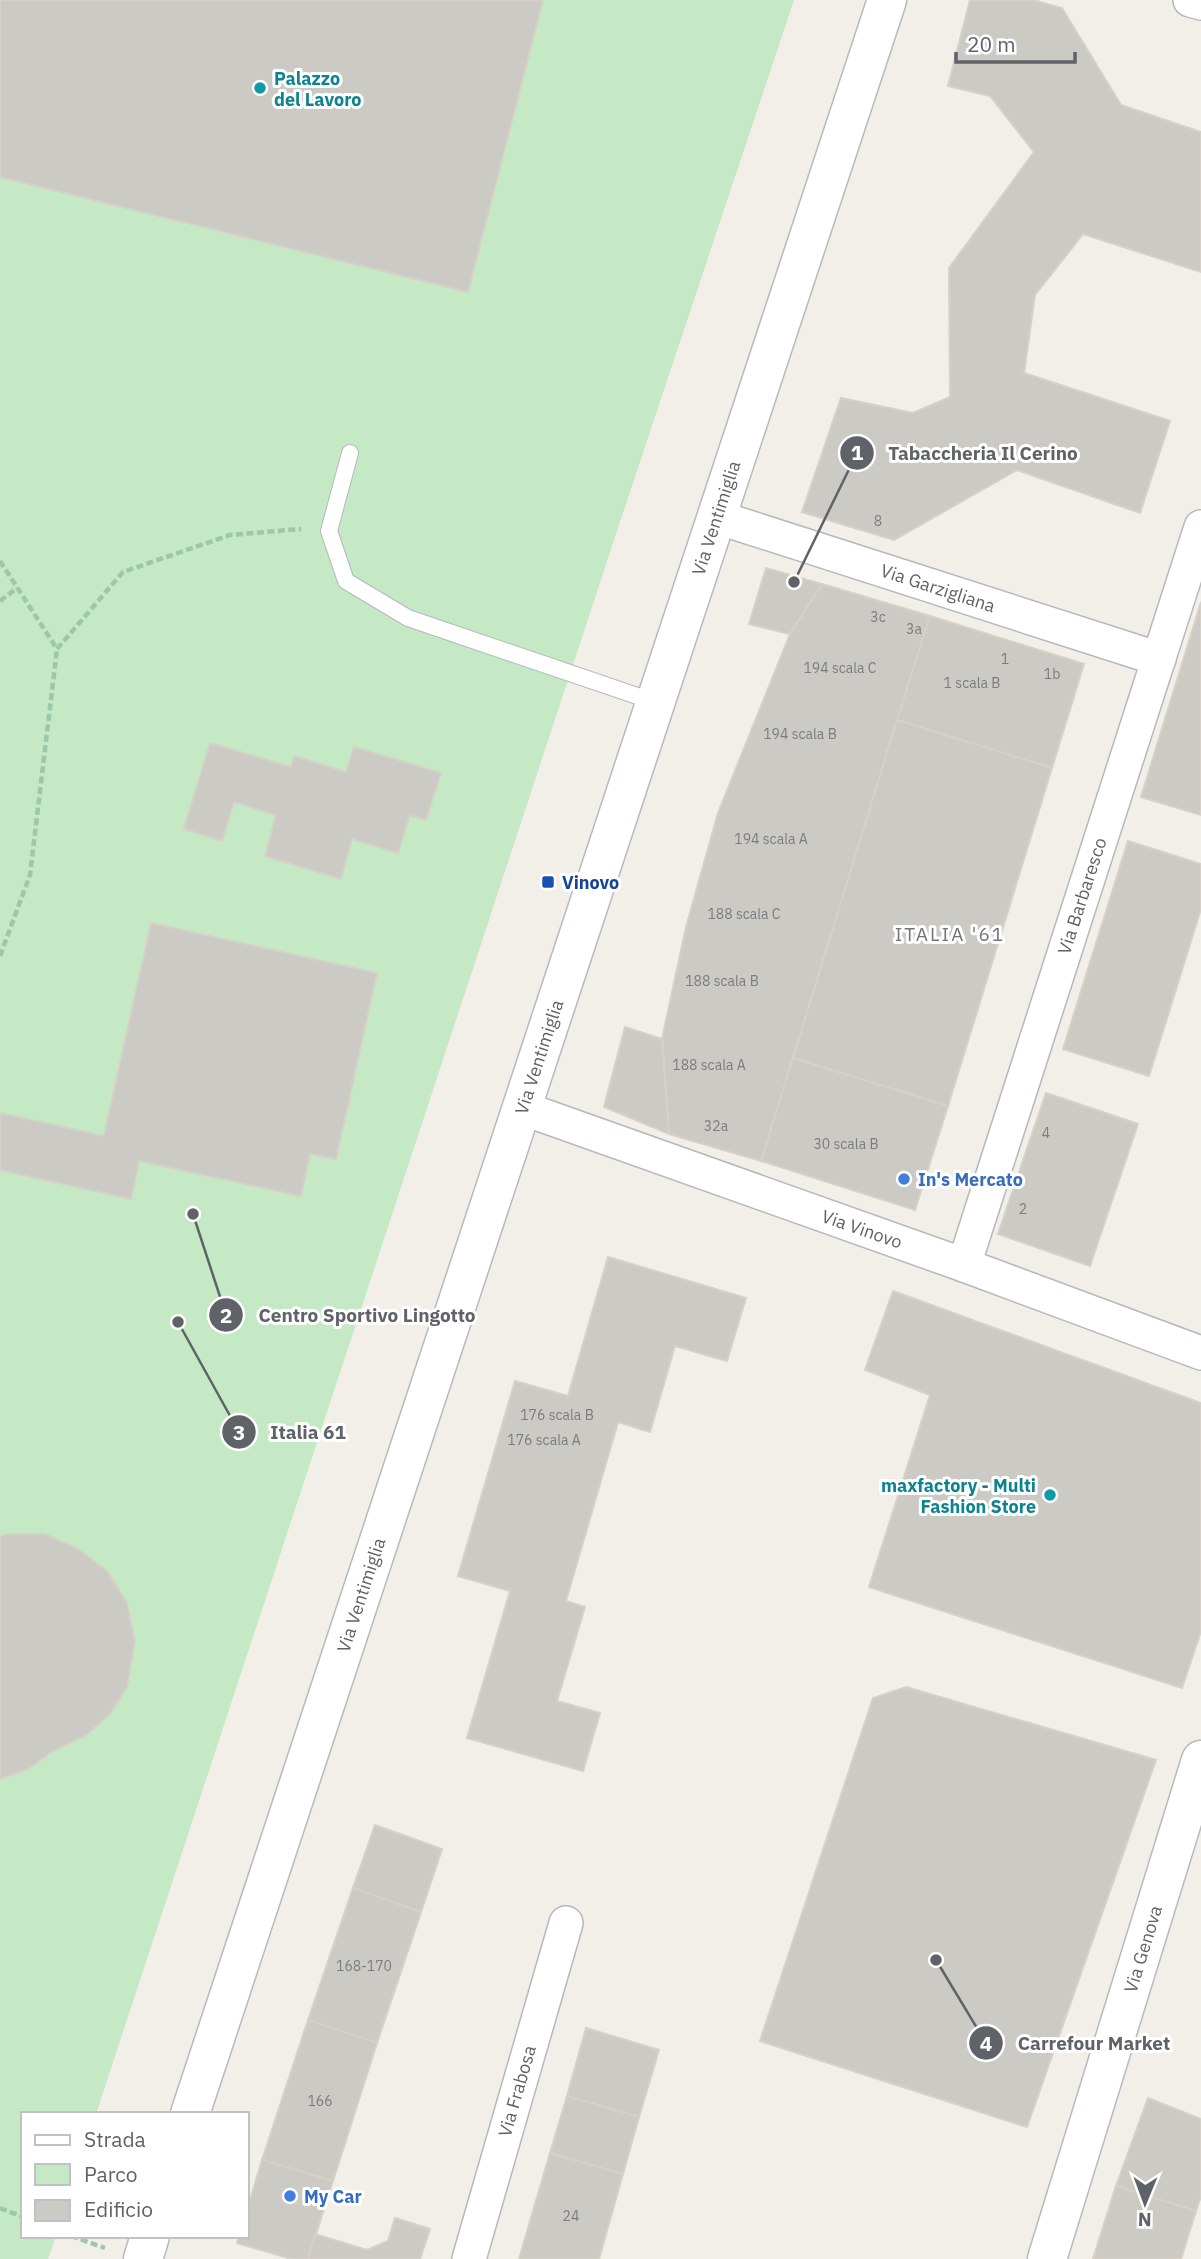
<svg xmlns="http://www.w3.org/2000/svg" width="1201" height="2259" font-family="'IBM Plex Sans',sans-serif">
<rect width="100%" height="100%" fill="#f1efe8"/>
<polygon fill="#c5e8c5" points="0,0 794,0 617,531 96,2114 23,2114 23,2236 56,2236 48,2259 0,2259"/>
<g fill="#cccac5" stroke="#d6d1c6" stroke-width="2">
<polygon points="0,0 543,0 468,292 0,177"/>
<polygon points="970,0 1033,0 1062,8 1121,105 1201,132 1201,272 1083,234 1035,295 1024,373 1170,421 1140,513 1017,470 894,540 802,512 841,398 913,413 950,397 949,268 1034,152 990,96 948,86"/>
<polygon points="766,568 822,584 790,634 749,624"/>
<polygon points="822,584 930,616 761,1161 669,1134 662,1039 686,927 718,813 790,634"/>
<polygon points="1201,602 1201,815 1141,797"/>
<polygon points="930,616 1084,664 1052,768 897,720"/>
<polygon points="897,720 1052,768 948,1106 793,1058"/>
<polygon points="210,743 291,767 294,756 346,772 354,747 441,773 426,820 410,815 398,853 352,839 341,879 265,856 276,815 234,802 222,841 184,829"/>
<polygon points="1128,841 1201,864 1201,909 1149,1076 1063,1049"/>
<polygon points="151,923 377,973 336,1159 310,1154 301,1196 139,1161 131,1199 0,1170 0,1113 104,1136"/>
<polygon points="625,1027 662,1039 669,1134 604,1107"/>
<polygon points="793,1058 948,1106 915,1210 761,1161"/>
<polygon points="1046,1093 1138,1124 1090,1266 998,1234"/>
<polygon points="608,1257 746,1298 727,1361 675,1346 650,1432 618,1422 566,1601 585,1607 557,1701 600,1713 583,1771 467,1738 510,1591 458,1576 515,1381 568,1396"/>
<polygon points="893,1291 1201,1403 1201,1631 1182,1688 869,1587 930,1395 865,1370"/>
<polygon points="7,1534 45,1534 78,1549 108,1572 127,1603 135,1642 127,1687 110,1714 85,1736 53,1751 28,1769 0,1779 0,1537"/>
<polygon points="906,1687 1156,1760 1027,2127 760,2041 873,1698"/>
<polygon points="375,1825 442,1849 421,1912 353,1888"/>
<polygon points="353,1888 421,1912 377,2043 308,2020"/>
<polygon points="308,2020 377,2043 333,2181 262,2160"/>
<polygon points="586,2028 659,2050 639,2117 567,2096"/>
<polygon points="567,2096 639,2117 623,2174 550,2153"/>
<polygon points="1148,2098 1201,2119 1201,2196 1196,2211 1116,2186"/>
<polygon points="550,2153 623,2174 599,2259 519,2259"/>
<polygon points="262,2160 333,2181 308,2259 291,2259 237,2243 239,2236 247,2236 247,2210"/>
<polygon points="1116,2186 1196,2211 1181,2259 1093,2259"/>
<polygon points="395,2218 430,2229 420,2259 308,2259 315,2234 367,2250 388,2241"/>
</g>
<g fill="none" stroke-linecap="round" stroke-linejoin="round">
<defs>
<polyline id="lane" points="350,453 329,531 346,581 408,618 655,702"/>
<g id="street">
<polyline points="1190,0 1201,3"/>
<polyline points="717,517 1159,659"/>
<polyline points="522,1108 964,1265 1201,1353"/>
<polyline points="964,1265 1201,527"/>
<polyline points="469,2259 566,1923"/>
</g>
<g id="secondary">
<polyline points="190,2114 887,0"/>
<polyline points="143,2259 150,2236"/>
<polyline points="1047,2259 1201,1760"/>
</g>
</defs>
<use href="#lane" stroke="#b5b8bc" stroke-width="18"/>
<use href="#street" stroke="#b5b8bc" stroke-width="36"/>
<use href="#secondary" stroke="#b6babf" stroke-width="41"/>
<g stroke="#9cc7a9" stroke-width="4.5" stroke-dasharray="7 3.5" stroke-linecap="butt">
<polyline points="0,561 57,649 123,572 230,535 301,529"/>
<polyline points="0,601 17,588"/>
<polyline points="0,956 30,875 57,649"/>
<polyline points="0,2208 23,2217"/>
<polyline points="71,2236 105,2248"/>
</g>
<use href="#lane" stroke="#fff" stroke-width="16"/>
<use href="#street" stroke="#fff" stroke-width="33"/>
<use href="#secondary" stroke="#fff" stroke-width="38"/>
</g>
<g fill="#0f9aa8" stroke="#fff" stroke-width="2.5">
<circle cx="260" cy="88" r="7"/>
<circle cx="1050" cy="1495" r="7"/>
</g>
<rect fill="#1a4fb4" stroke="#fff" stroke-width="2.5" x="541" y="875" width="14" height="14" rx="3.5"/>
<g fill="#3f7fe0" stroke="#fff" stroke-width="2.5">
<circle cx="904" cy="1179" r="7"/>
<circle cx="290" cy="2196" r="7"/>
</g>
<g text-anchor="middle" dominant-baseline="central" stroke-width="6" stroke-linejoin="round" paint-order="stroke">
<g font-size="14" fill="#7a7d7f">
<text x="878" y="521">8</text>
<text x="878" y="617">3c</text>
<text x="914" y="629">3a</text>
<text x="1005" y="659">1</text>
<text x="840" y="668">194 scala C</text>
<text x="1052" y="674">1b</text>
<text x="972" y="683">1 scala B</text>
<text x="800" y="734">194 scala B</text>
<text x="771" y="839">194 scala A</text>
<text x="744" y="914">188 scala C</text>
<text x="722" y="981">188 scala B</text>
<text x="709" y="1065">188 scala A</text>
<text x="716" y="1126">32a</text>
<text x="1046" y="1133">4</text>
<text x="846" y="1144">30 scala B</text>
<text x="1023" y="1209">2</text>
<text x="557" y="1415">176 scala B</text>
<text x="544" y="1440">176 scala A</text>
<text x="364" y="1966">168-170</text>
<text x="320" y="2101">166</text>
<text x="571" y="2216">24</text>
</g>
<g font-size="18" font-weight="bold" fill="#0d838f" stroke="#fff" text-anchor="start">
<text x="274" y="78">Palazzo<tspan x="274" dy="21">del Lavoro</tspan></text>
<text x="1036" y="1485" text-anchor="end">maxfactory - Multi<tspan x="1036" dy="21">Fashion Store</tspan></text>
</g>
<g font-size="18" fill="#5f6368" stroke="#fff">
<text transform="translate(716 518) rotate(-72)">Via Ventimiglia</text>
<text transform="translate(938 588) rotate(18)">Via Garzigliana</text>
<text transform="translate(1082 896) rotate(-72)">Via Barbaresco</text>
<text transform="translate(539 1057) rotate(-72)">Via Ventimiglia</text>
<text transform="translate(862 1229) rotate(19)">Via Vinovo</text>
<text transform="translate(361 1595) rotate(-72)">Via Ventimiglia</text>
<text transform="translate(1143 1949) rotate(-73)">Via Genova</text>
<text transform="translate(517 2091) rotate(-74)">Via Frabosa</text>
</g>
<g font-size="18" font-weight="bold" fill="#164399" stroke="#fff" text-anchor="start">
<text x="562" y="882">Vinovo</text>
</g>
<g font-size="18" font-weight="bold" fill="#366cbe" stroke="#fff" text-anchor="start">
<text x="918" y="1179">In's Mercato</text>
<text x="304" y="2196">My Car</text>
</g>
<g font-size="19" letter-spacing="2" fill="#70757a" stroke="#fff">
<text x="950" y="934">ITALIA '61</text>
</g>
</g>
<path fill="none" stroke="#5f6368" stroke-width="2.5" d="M794 582L857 453M193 1214L226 1315M178 1322L239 1432M936 1960L986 2043"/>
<g fill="#5f6368" stroke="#fff" stroke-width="2.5">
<circle cx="794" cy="582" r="7"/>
<circle cx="193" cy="1214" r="7"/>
<circle cx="178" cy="1322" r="7"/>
<circle cx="936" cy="1960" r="7"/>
<circle cx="857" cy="453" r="18"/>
<circle cx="226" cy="1315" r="18"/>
<circle cx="239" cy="1432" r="18"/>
<circle cx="986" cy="2043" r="18"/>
</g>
<g font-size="21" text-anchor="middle" font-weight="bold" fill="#fff">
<text x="857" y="460">1</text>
<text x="226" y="1323">2</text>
<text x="239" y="1440">3</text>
<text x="986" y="2051">4</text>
</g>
<g font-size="19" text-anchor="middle" font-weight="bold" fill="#5f6368" stroke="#fff" stroke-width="6" stroke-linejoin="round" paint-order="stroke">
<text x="983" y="460">Tabaccheria Il Cerino</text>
<text x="367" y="1322">Centro Sportivo Lingotto</text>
<text x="308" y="1439">Italia 61</text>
<text x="1094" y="2050">Carrefour Market</text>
</g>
<rect x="21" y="2112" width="228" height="126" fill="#ffffff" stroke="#bfc1c3" stroke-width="2"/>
<rect x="35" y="2135" width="35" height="10" fill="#ffffff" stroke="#bfc1c3" stroke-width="2"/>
<text x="84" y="2147" font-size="21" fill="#5f6368">Strada</text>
<rect x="35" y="2164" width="35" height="21" fill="#c5e8c5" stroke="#bfc1c3" stroke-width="2"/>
<text x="84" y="2182" font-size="21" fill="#5f6368">Parco</text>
<rect x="35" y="2200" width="35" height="21" fill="#cccac5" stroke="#bfc1c3" stroke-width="2"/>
<text x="84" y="2217" font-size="21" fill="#5f6368">Edificio</text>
<g transform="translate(1145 2203) rotate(181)" stroke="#ffffff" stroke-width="5" paint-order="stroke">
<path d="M0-5L12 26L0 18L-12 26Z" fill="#5f6368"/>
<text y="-10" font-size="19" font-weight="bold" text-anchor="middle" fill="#5f6368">N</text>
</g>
<path d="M956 52v10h119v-10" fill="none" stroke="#5f6368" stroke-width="3.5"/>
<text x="967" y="52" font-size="21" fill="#5f6368" stroke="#ffffff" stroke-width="5" paint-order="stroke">20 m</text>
</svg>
